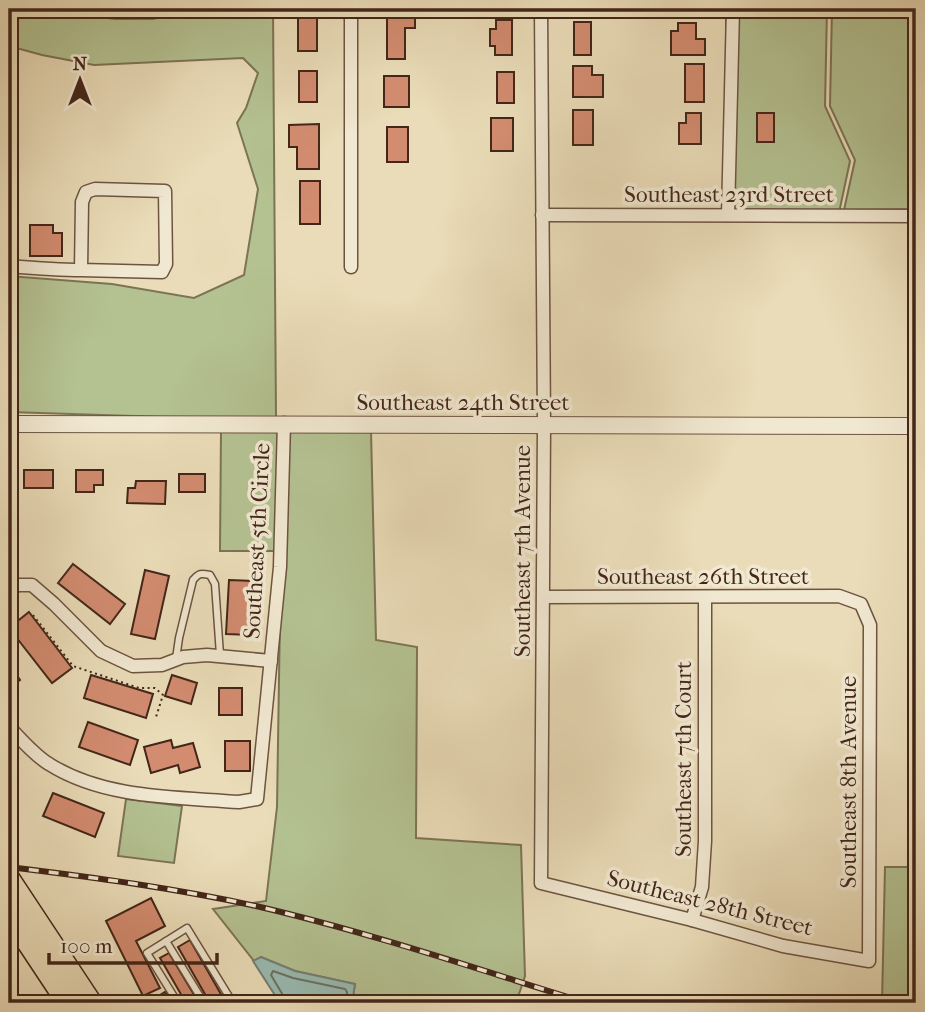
<svg xmlns="http://www.w3.org/2000/svg" width="925" height="1012" font-family="'IM FELL French Canon',serif">
<rect width="100%" height="100%" fill="#eadcb8"/>
<filter id="stains"><feTurbulence type="fractalNoise" baseFrequency=".00286" numOctaves="4"/><feColorMatrix values="0 0 0 0 .2 0 0 0 0 .09 0 0 0 0 .02 0 0 0 .5 -.17"/></filter>
<radialGradient id="worn" r=".72"><stop offset=".6" stop-color="#630" stop-opacity="0"/><stop offset="1" stop-color="#630" stop-opacity=".3"/></radialGradient>
<g fill="#b4c191" stroke="#7c7455" stroke-width="2">
<polygon points="15,9 39,9 115,19 153,19 197,9 273,9 276,417 165,417 9,412 9,276 112,284 194,298 244,275 258,189 237,123 246,108 258,73 243,58 94,65 42,55 9,46 9,11"/>
<polygon points="726,9 827,9 825,106 850,161 840,208 844,215 726,215"/>
<polygon points="832,9 916,9 916,209 844,210 855,160 830,106"/>
<polygon points="221,430 371,431 376,640 417,647 416,838 521,845 525,976 516,1003 352,1003 355,984 295,971 261,957 254,961 213,909 266,901 277,807 281,551 220,551"/>
<polygon points="126,799 182,806 174,863 118,856"/>
<polygon points="885,867 916,867 916,1003 882,1003"/>
</g>
<polygon fill="#98bbb1" stroke="#767f74" stroke-width="2" points="261,957 295,971 355,984 352,1003 280,1003 253,961"/>
<g fill="none" stroke-linecap="round" stroke-linejoin="round">
<polyline stroke="#6e7065" stroke-width="2" points="285,1003 284,997 271,975 273,971 293,978 345,989 347,992 346,1003"/>
</g>
<g fill="#d38c70" stroke="#432619" stroke-width="2">
<polygon points="387,15 415,15 415,28 405,28 405,59 387,59"/>
<rect x="298" y="16" width="19" height="35"/>
<polygon points="496,20 512,20 512,55 495,55 495,46 490,46 490,29 496,29"/>
<rect x="574" y="22" width="17" height="33"/>
<polygon points="678,23 696,23 696,39 705,39 705,55 671,55 671,31 678,31"/>
<rect x="685" y="64" width="19" height="38"/>
<polygon points="573,66 592,66 592,75 603,75 603,97 573,97"/>
<rect x="299" y="71" width="18" height="31"/>
<rect x="497" y="72" width="17" height="31"/>
<rect x="384" y="76" width="25" height="31"/>
<rect x="573" y="110" width="20" height="35"/>
<polygon points="686,113 701,113 701,144 679,144 679,123 686,123"/>
<rect x="757" y="113" width="17" height="29"/>
<rect x="491" y="118" width="22" height="33"/>
<polygon points="319,124 319,169 297,169 297,147 289,147 289,125"/>
<rect x="387" y="127" width="21" height="35"/>
<rect x="300" y="181" width="20" height="43"/>
<polygon points="30,225 53,225 53,233 62,233 62,256 30,256"/>
<rect x="24" y="470" width="29" height="18"/>
<polygon points="76,470 103,470 103,485 94,485 94,492 76,492"/>
<rect x="179" y="474" width="26" height="18"/>
<polygon points="136,481 166,481 165,504 127,503 128,488 135,488"/>
<polygon points="73,564 125,604 110,624 58,583"/>
<polygon points="145,570 169,576 155,639 131,634"/>
<polygon points="229,580 254,581 252,635 226,634"/>
<polygon points="29,612 72,668 52,683 9,628"/>
<polygon points="9,663 20,680 9,688"/>
<polygon points="91,675 153,694 146,718 84,698"/>
<polygon points="172,675 197,683 191,704 165,696"/>
<rect x="219" y="688" width="23" height="27"/>
<polygon points="88,722 138,740 130,765 79,747"/>
<polygon points="171,740 173,748 193,743 200,767 180,773 178,765 151,773 144,747"/>
<rect x="225" y="741" width="25" height="30"/>
<polygon points="53,793 104,813 95,837 43,816"/>
<polygon points="151,898 165,926 136,941 160,988 143,996 106,921"/>
<polygon points="190,940 226,1003 210,1003 178,947"/>
<polygon points="169,953 199,1003 186,1003 160,958"/>
<polygon points="165,992 172,1003 153,1003 151,1001"/>
</g>
<g fill="none" stroke-linecap="round" stroke-linejoin="round">
<defs>
<g id="service">
<path d="M176 659 179 638 193 580C199 573 201 573 210 575L215 584 220 655"/>
<polyline points="166,941 204,1003"/>
<polyline points="178,1003 147,953 187,928 233,1003"/>
</g>
<g id="minor">
<polyline points="541,9 544,426 541,883 692,920 783,946 869,961 870,625 861,604 839,596 543,597"/>
<polyline points="542,215 916,216"/>
<polyline points="728,215 733,9"/>
<path d="M9 266C33 268 57 270 81 270L162 272 166 264 165 191 95 189 86 192 82 202 81 270"/>
<polyline points="351,267 351,9"/>
<polyline points="9,590 18,585 32,585 54,604 101,651 133,666 162,665 183,657 207,655 271,661"/>
<path d="M9 727C21 739 34 755 49 764 104 799 176 797 239 802L257 799 280 567 284 423"/>
<polyline points="692,920 702,887 705,841 705,597"/>
</g>
<polyline id="tertiary" points="9,424 916,426"/>
<g id="trunk">
<polyline points="9,879 91,1003"/>
<polyline points="9,914 68,1003"/>
</g>
</defs>
<use href="#service" stroke="#6d5441" stroke-width="9"/>
<use href="#minor" stroke="#6d5441" stroke-width="15"/>
<use href="#tertiary" stroke="#6d5441" stroke-width="18"/>
<use href="#trunk" stroke="#432619" stroke-width="24"/>
<polyline stroke="#432619" stroke-width="2" stroke-dasharray="2 3.5" stroke-linecap="butt" points="33,615 73,666 139,688 155,688 163,695 156,717"/>
<use href="#service" stroke="#f1e8d1" stroke-width="6"/>
<use href="#minor" stroke="#f1e8d1" stroke-width="12"/>
<use href="#tertiary" stroke="#f1e8d1" stroke-width="16"/>
<use href="#trunk" stroke="#eadcb8" stroke-width="21"/>
<defs>
<path id="rail" d="M9 867C91 877 174 888 256 906 368 932 477 969 587 1003"/>
</defs>
<use href="#rail" stroke="#432619" stroke-width="6"/>
<use href="#rail" stroke="#f1e8d1" stroke-width="3.5" stroke-dasharray="10" stroke-linecap="butt"/>
</g>
<g text-anchor="middle" dominant-baseline="central" stroke-width="7" stroke-linejoin="round" paint-order="stroke">
<g font-size="23" fill="#432619" stroke="#f1e8d1">
<text x="729" y="194">Southeast 23rd Street</text>
<text x="463" y="402">Southeast 24th Street</text>
<text transform="translate(257 541) rotate(-87)">Southeast 5th Circle</text>
<text transform="translate(522 551) rotate(-90)">Southeast 7th Avenue</text>
<text x="703" y="576">Southeast 26th Street</text>
<text transform="translate(683 759) rotate(-90)">Southeast 7th Court</text>
<text transform="translate(848 782) rotate(-90)">Southeast 8th Avenue</text>
<text transform="translate(710 903) rotate(14)">Southeast 28th Street</text>
</g>
</g>
<rect width="925" height="1012" fill="none" stroke="#eadcb8" stroke-width="35"/>
<rect x="10" y="10" width="904" height="991" fill="none" stroke="#432619" stroke-width="3.5"/>
<rect x="18" y="18" width="890" height="977" fill="none" stroke="#432619" stroke-width="2"/>
<g transform="translate(80 80)" stroke="#f1e8d1" stroke-width="5" paint-order="stroke">
<path d="M0-5L12 26L0 18L-12 26Z" fill="#432619"/>
<text y="-10" font-size="19" font-weight="bold" text-anchor="middle" fill="#432619">N</text>
</g>
<path d="M49 953v10h168v-10" fill="none" stroke="#432619" stroke-width="3.5"/>
<text x="60" y="953" font-size="21" fill="#432619" stroke="#f1e8d1" stroke-width="5" paint-order="stroke">100 m</text>
<rect width="100%" height="100%" filter="url(#stains)"/>
<rect width="100%" height="100%" fill="url(#worn)"/>
</svg>
